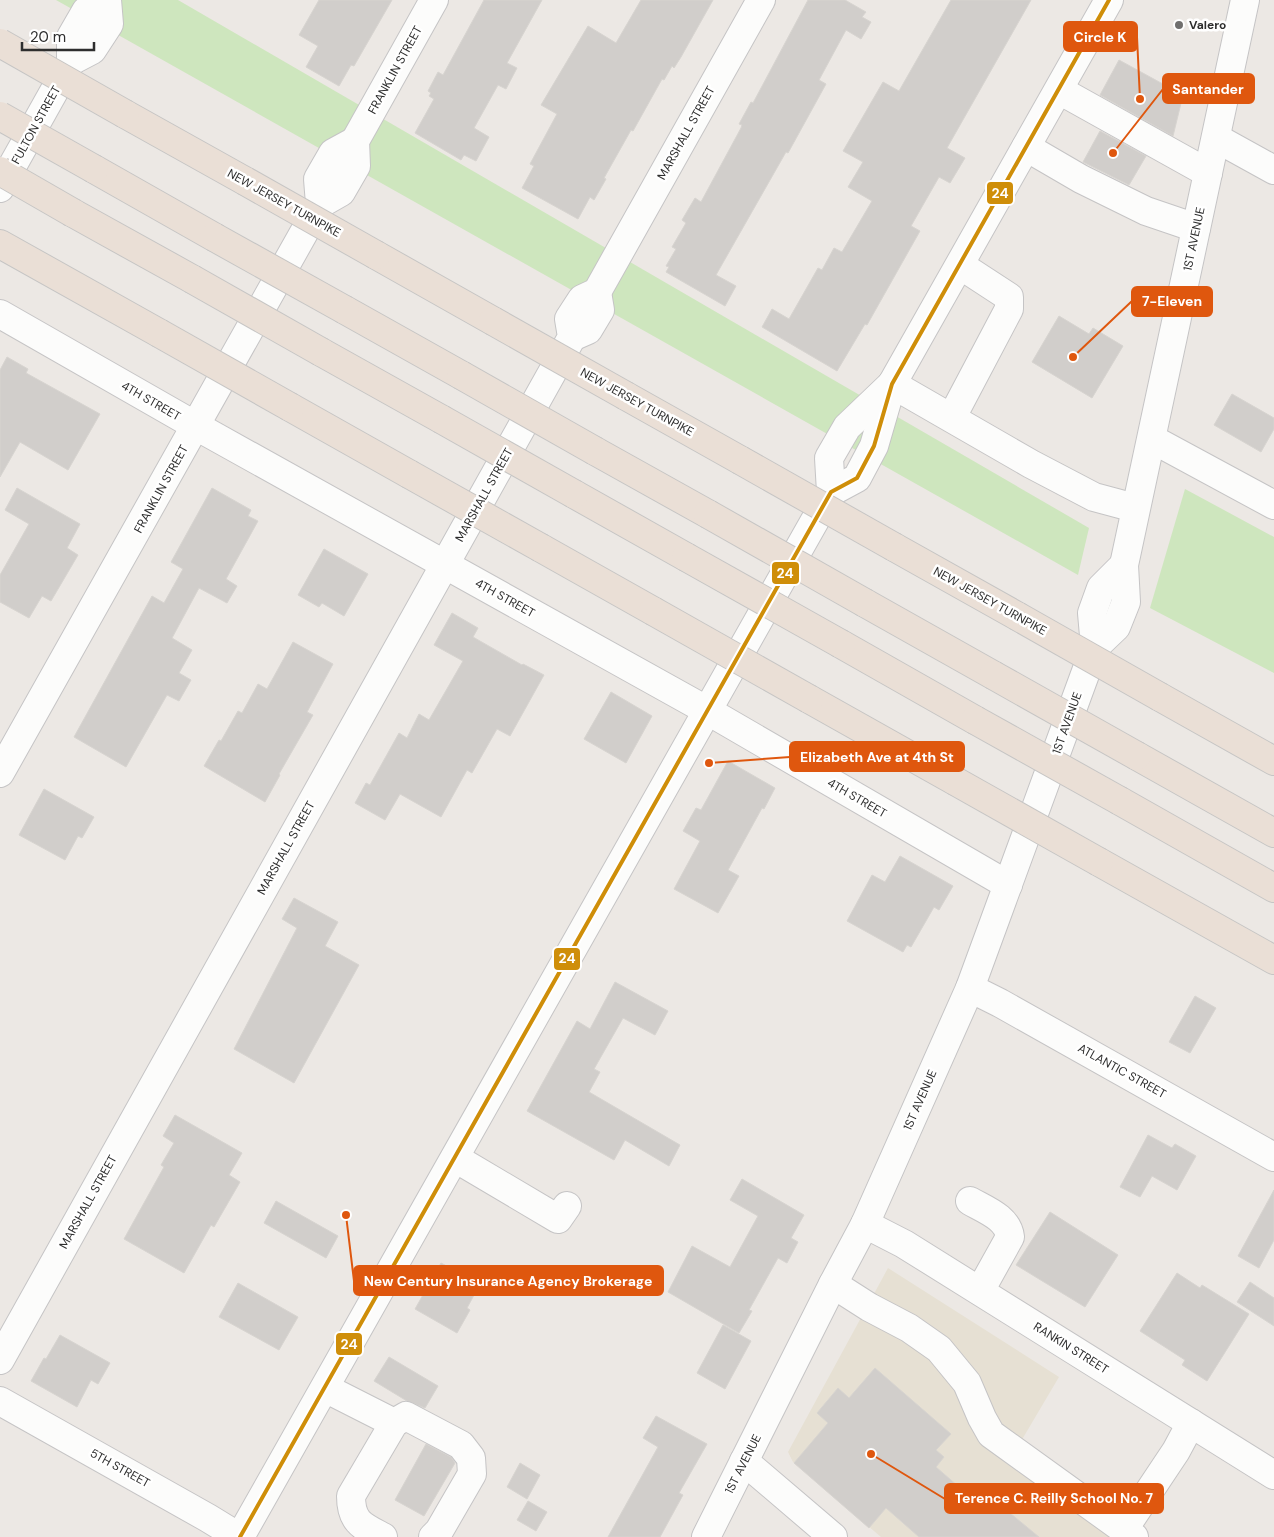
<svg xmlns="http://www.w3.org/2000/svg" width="1274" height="1537" font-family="'DM Sans',sans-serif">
<rect width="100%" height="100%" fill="#ece8e4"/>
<polygon fill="#e6e0d3" points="888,1268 1059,1377 1017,1448 1117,1518 1188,1456 1139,1533 1144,1537 881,1537 793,1462 788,1452"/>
<g fill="#cee6be">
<polygon points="56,0 178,0 1089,528 1078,575"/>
<polygon points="1185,489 1274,537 1274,673 1150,608"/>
</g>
<g fill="#d1cecb" stroke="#d7d4d0">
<polygon points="319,0 392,0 354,66 351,65 339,86 306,67 318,46 299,35"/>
<polygon points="484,0 542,0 507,63 517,68 506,89 498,85 474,128 489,137 476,161 464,155 461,160 415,133 434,99 429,96 431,93 428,91 438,72 443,75"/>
<polygon points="641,0 713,0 681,57 674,68 672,66 664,80 662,79 633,131 631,130 604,178 606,179 594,200 590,197 578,219 522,188 534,166 530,164 557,114 541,105 588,26 616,43"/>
<polygon points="808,0 845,0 866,12 862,17 871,22 861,39 846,30 819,80 826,84 788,153 786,152 716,275 736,286 725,306 666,272 669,267 666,266 676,249 672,247 686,223 682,220 695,198 701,202 741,128 742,125 739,124 751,102 753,103"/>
<polygon points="951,0 1031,0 947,148 965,158 950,183 939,177 911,226 920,231 867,325 865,324 837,371 762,327 772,309 789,319 818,268 822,270 834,248 842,252 872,201 848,187 863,162 843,151 883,82 899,91"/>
<polygon points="1119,60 1183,95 1173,136 1100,95"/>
<polygon points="1100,131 1146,156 1129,185 1083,162"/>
<polygon points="1059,316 1089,334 1093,328 1123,346 1092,398 1032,362"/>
<polygon points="7,357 28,369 26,373 100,414 68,470 20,442 0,477 0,370"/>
<polygon points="1232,394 1274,418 1274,429 1261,452 1214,425"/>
<polygon points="17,488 80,524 67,548 78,555 51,601 42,596 29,618 0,602 0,575 29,524 5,510"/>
<polygon points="212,488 251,510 248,516 258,521 226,579 237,586 227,603 199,588 172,638 192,650 179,673 191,680 179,701 167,695 126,767 74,737 152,596 164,603 183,569 171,562"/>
<polygon points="324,549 368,574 344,616 322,603 319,607 298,595"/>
<polygon points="452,613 478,628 473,637 522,665 523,664 544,675 510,736 497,729 472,773 467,770 441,817 400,794 385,820 355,803 366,783 370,785 399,733 407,738 419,714 429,720 463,661 434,645"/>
<polygon points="293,642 333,664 307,712 313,715 279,774 280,775 265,802 204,766 219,740 221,741 238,711 242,713 258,684 267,689"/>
<polygon points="611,692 652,716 626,763 584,739"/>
<polygon points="728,761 775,788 764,809 762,808 728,870 739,876 718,913 674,889 700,841 683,831 696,808 701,810"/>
<polygon points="44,789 94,817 82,838 78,836 65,860 19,835"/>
<polygon points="900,856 953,886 939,910 934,907 911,947 907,945 903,952 847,921 872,875 885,882"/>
<polygon points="294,898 338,922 325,946 359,965 294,1083 234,1049 297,928 282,919"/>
<polygon points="615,982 668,1011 655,1035 623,1018 594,1069 600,1072 589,1092 680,1145 669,1166 625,1140 614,1160 527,1111 577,1021 590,1029"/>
<polygon points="1195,996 1216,1008 1190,1053 1169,1042"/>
<polygon points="175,1115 242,1153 229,1175 240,1182 214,1227 211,1225 184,1273 124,1239 164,1167 161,1165 174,1143 163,1136"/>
<polygon points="1148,1135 1172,1148 1175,1144 1196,1156 1177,1190 1152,1176 1140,1197 1120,1187"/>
<polygon points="742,1179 804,1215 791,1238 798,1242 787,1263 778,1258 749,1310 752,1311 739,1333 668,1292 692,1246 730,1267 758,1216 730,1200"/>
<polygon points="1274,1190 1274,1240 1259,1268 1238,1256"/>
<polygon points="276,1201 338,1236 326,1258 264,1223"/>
<polygon points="1050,1212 1118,1255 1085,1307 1016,1265"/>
<polygon points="441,1263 480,1284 467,1308 470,1310 457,1333 415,1309"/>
<polygon points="1177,1273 1200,1288 1202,1285 1249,1314 1207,1381 1182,1365 1185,1360 1140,1331"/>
<polygon points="1250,1282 1274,1298 1274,1326 1237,1302"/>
<polygon points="238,1283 298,1317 279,1350 219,1317"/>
<polygon points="723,1325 751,1341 725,1389 697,1373"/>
<polygon points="60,1335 110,1363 98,1384 91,1380 77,1407 31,1381 44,1358 46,1359"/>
<polygon points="389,1357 438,1386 425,1408 407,1401 374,1381"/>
<polygon points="875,1368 951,1434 936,1450 944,1457 936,1467 982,1507 993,1494 1012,1511 1010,1513 1039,1537 919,1537 886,1508 869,1528 794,1463 828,1423 817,1413 838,1388 849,1398"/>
<polygon points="656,1416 707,1444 679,1493 683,1495 660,1537 608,1537 658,1447 643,1438"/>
<polygon points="426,1444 451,1457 455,1463 424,1516 395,1500"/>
<polygon points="520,1463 540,1475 527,1499 507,1487"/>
<polygon points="528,1501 547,1512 536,1531 517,1520"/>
</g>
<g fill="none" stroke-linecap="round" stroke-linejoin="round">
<defs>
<g id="minor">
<polyline points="71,61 92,50 109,24 107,0"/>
<polyline points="1059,90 1208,173"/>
<polyline points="1216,138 1274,170"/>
<polyline points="1026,147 1081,179 1146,211 1196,228"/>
<polyline points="0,188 71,61 71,37 86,11 103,0"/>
<polyline points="320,204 318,179 333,153 355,141"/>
<polyline points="0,314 196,426 708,711 1008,885"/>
<polyline points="572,337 588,330 600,310 597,292"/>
<polyline points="892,384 1031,464 1094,497 1135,508"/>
<polyline points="952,417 1009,309 1009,297 960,265"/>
<polyline points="1152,439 1274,505"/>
<polyline points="831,492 829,458 847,427 891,385"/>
<polyline points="1095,647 1116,627 1126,602 1124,565 1245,0"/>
<polyline points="0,773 320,204 341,192 356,166 355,141 434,0"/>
<polyline points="970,988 1000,1003 1274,1157"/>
<polyline points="455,1158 558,1219 567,1206"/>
<path d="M970 1201C986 1210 1008 1218 1010 1237L980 1291"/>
<polyline points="865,1224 904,1244 1274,1475"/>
<polyline points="833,1284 869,1307 909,1328 939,1349 967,1383 982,1418 991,1434 1134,1537"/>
<polyline points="0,1360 572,337 569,319 582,299 597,292 761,0"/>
<polyline points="325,1388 394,1423"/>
<polyline points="0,1401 208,1518 239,1537"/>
<polyline points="744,1461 833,1537"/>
<polyline points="1124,1529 1176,1451 1191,1423"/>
<polyline points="240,1537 831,492 857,478 874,446 892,384 1109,0"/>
<path d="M383 1537C362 1526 351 1522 351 1496L394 1423 406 1416 461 1445 471 1458 472 1474 439 1531 433 1537"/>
<polyline points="706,1537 833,1284 865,1224 970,988 1095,647 1092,613 1101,588 1124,565"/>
</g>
<g id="highway">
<polyline points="125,114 245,181"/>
<polyline points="94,169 214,237"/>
<polyline points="73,213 192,279"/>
<polyline points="0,244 159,333"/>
<polyline points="376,255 493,321"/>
<polyline points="345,310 461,375"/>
<polyline points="321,352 441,419"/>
<polyline points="626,396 740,460"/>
<polyline points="290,407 409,474"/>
<polyline points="595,451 708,514"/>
<polyline points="574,494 686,557"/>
<polyline points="894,547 1017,616"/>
<polyline points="541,548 653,611"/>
<polyline points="865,603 993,675"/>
<polyline points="841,644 975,720"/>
<polyline points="1160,697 1274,761"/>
<polyline points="809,699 955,781"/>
<polyline points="1137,756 1274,833"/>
<polyline points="1120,801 1274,888"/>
<polyline points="1099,862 1274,960"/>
</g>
</defs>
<use href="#minor" stroke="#c5c4c5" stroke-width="30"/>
<use href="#highway" stroke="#c6c5c4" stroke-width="30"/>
<use href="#minor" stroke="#fcfcfb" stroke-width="28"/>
<use href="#highway" stroke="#eadfd6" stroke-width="28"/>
<defs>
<g id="highway-bridge">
<polyline points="0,43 125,114"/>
<polyline points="0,116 94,169"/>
<polyline points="0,171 73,213"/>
<polyline points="245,181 376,255"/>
<polyline points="214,237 345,310"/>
<polyline points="192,279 321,352"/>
<polyline points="493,321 626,396"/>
<polyline points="159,333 290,407"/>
<polyline points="461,375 595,451"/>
<polyline points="441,419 574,494"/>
<polyline points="740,460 894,547"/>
<polyline points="409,474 541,548"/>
<polyline points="708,514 865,603"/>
<polyline points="686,557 841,644"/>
<polyline points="653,611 809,699"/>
<polyline points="1017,616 1160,697"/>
<polyline points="993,675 1137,756"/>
<polyline points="975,720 1120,801"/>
<polyline points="955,781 1099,862"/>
</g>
</defs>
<use href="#highway-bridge" stroke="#c6c5c4" stroke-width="30" stroke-linecap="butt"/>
<use href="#highway-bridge" stroke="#eadfd6" stroke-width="28"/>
<defs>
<polyline id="bus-1" points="240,1537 831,492 857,478 874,446 892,384 1109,0"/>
</defs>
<use href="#bus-1" stroke="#fff" stroke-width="8"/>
<use href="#bus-1" stroke="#cf8e09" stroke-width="4"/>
</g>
<circle fill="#706f6e" stroke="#fff" stroke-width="2" cx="1179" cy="25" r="5"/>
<g text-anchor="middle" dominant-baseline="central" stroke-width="5" stroke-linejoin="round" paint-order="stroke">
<g font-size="12" font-weight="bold" fill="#2e2e2e" stroke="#fff" text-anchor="start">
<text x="1189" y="25">Valero</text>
</g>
<g font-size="12" fill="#2e2e2e" stroke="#fff">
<text transform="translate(395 70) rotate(-61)">FRANKLIN STREET</text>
<text transform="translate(36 125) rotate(-61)">FULTON STREET</text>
<text transform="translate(686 133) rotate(-61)">MARSHALL STREET</text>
<text transform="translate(284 203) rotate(29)">NEW JERSEY TURNPIKE</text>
<text transform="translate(1194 239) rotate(-78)">1ST AVENUE</text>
<text transform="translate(151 401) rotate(30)">4TH STREET</text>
<text transform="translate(637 402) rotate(29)">NEW JERSEY TURNPIKE</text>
<text transform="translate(161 489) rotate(-61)">FRANKLIN STREET</text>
<text transform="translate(484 495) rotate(-61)">MARSHALL STREET</text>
<text transform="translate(505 598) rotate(29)">4TH STREET</text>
<text transform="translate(990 601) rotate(29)">NEW JERSEY TURNPIKE</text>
<text transform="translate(1067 723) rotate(-70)">1ST AVENUE</text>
<text transform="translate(857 798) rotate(30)">4TH STREET</text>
<text transform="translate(286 848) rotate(-61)">MARSHALL STREET</text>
<text transform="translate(1122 1071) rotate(29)">ATLANTIC STREET</text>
<text transform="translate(920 1100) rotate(-66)">1ST AVENUE</text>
<text transform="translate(88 1202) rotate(-61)">MARSHALL STREET</text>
<text transform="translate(1071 1348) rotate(32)">RANKIN STREET</text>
<text transform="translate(743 1464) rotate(-63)">1ST AVENUE</text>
<text transform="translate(120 1468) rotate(29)">5TH STREET</text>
</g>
</g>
<path fill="none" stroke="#df570e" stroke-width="2" d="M1140 99L1137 37M1113 153L1163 89M1073 357L1132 301M709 763L790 757M346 1215L354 1281M871 1454L945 1499"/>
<g fill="#df570e" stroke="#fff" stroke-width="2">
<circle cx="1140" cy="99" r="5"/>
<circle cx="1113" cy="153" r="5"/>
<circle cx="1073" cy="357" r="5"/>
<circle cx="709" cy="763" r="5"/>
<circle cx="346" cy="1215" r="5"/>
<circle cx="871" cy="1454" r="5"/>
</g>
<g fill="#df570e" stroke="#df570e" stroke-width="2">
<rect x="1064" y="22" width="73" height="29" rx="5"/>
<rect x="1163" y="74" width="91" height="29" rx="5"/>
<rect x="1132" y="287" width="80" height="29" rx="5"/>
<rect x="790" y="742" width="174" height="29" rx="5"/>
<rect x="354" y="1266" width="309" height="29" rx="5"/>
<rect x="945" y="1484" width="218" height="29" rx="5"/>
</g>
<g font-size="14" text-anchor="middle" font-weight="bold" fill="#fff">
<text x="1100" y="42">Circle K</text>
<text x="1208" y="94">Santander</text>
<text x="1172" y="306">7-Eleven</text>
<text x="877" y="762">Elizabeth Ave at 4th St</text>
<text x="508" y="1286">New Century Insurance Agency Brokerage</text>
<text x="1054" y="1503">Terence C. Reilly School No. 7</text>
</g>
<g stroke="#fff" stroke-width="2">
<rect x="986" y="181" width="28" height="24" rx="5" fill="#cf8e09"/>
<rect x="771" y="561" width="29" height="24" rx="5" fill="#cf8e09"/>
<rect x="553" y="947" width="28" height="24" rx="5" fill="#cf8e09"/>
<rect x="335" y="1332" width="28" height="24" rx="5" fill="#cf8e09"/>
</g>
<g font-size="14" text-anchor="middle" font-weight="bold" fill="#fff">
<text x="1000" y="198">24</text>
<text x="785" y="578">24</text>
<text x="567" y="963">24</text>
<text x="349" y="1349">24</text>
</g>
<path d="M22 42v8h72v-8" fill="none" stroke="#2e2e2e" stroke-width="2.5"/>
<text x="30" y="42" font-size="15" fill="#2e2e2e" stroke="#ffffff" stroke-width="4" paint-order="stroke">20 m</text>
</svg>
